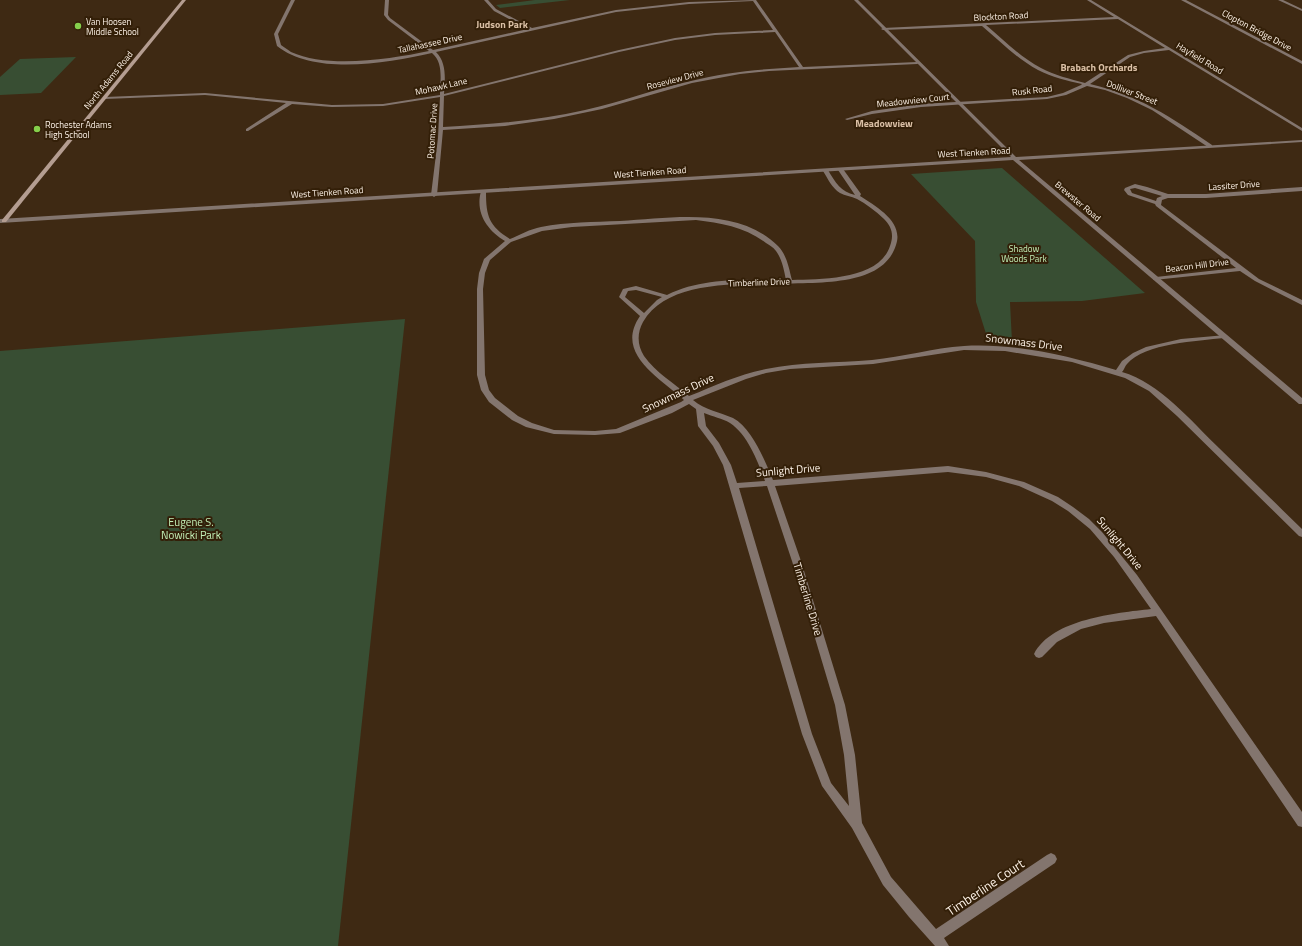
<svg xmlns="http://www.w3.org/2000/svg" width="1302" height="946" font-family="'Titillium Web',sans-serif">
<rect width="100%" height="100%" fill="#3e2913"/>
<g fill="#384e33">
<polygon points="535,0 570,0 500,8 496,5"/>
<polygon points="76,57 41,93 0,95 0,77 20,59"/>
<polygon points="1002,168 1145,293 1082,301 1010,302 1012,342 988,340 976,302 975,241 911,174"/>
<polygon points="405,319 338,946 0,946 0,351"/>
</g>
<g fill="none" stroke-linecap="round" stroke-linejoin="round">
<g fill="#83756e" fill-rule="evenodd">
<path d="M291 0H295L278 34 281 45C284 47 288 50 291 52 328 69 391 59 429 51L388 20 384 15 385 0H389L388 15 390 18 433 50 528 29 494 11 484 0H488L496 9 532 28 616 10 689 2 756 0 803 67 917 62 919 63 917 64 769 71 740 74 692 83 602 109 554 119 505 126 443 130 437 195 434 197 431 195 438 138 440 97 383 106 332 107 292 104 248 131H246V129L286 103 205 95 105 99 103 98 105 97 205 93 332 105 383 104 440 95C440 81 444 63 432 53 388 63 315 76 277 46L274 34ZM753 1 773 30 715 33 675 38 619 50 444 94C445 79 447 63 436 52L616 12 689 4ZM775 32 799 67C763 69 726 72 691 81 655 89 621 102 585 110 538 121 491 124 443 127L444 96 619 52 675 40 715 35Z"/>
<path d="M1087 0H1091L1302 128V131L1169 50 1144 53 1130 57 1090 84C1138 95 1171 117 1212 145V147H1208L1152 110 1127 98 1105 90 1087 86 1066 95 1047 99 921 107 872 114 847 120 845 119 872 111 921 104 1047 97 1063 93 1081 85 1082 84C1067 81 1052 77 1038 70 1017 59 1000 41 982 26L883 30 881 29 883 28 1114 17ZM1118 19 1165 48 1144 51 1128 55 1085 83C1070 79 1054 75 1041 68 1020 57 1004 40 986 25Z"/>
<polygon points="1181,0 1186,0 1302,61 1302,64"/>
<polygon points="1278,0 1283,0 1302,9 1302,11"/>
<path d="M841 168 843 169 861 194 860 196C877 207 904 222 896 245 872 321 688 246 643 322 637 333 637 345 644 356 656 373 674 383 689 396 714 386 739 374 766 369 801 362 836 363 872 360 903 357 933 348 964 346 1015 343 1068 356 1116 370L1122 361 1133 353 1146 347 1181 339 1226 335 1227 336 1224 338C1198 341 1145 343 1127 364 1125 366 1124 370 1122 372 1160 383 1191 421 1219 448 1247 475 1274 502 1302 529V537L1299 536 1177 416 1149 391 1125 378 1072 362 1005 351 964 350 873 364 790 369 766 373 746 379 693 400C705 410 719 412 733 418 752 428 765 461 773 480L948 466 986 472 1024 482 1058 497 1073 507 1089 519 1102 532 1137 575 1302 812V827L1298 826 1156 616 1104 623 1081 629 1057 642 1042 657 1039 658 1036 657 1034 654C1052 619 1116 613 1151 609L1114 557 1090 529 1068 511 1052 501 1019 486 986 477 948 472 775 486 801 561 845 705 855 755 862 823 891 877 936 929 1047 855 1051 853 1055 855 1057 859 1055 863 944 938 949 946H935L909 917 883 885 852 828 822 786 802 734 723 465 713 446 698 426 696 409 689 404 672 413 620 433 595 435 554 434 526 427 512 420 489 402 481 390 477 375V289L479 273 484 259 505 241C487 230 475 213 481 191L486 192C486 216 489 226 510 239 520 235 530 229 541 227 567 222 594 222 620 221 672 218 737 206 778 246 787 255 789 269 792 280 822 279 879 280 890 246 894 235 892 227 884 219 876 211 866 204 857 199 851 196 845 196 840 193 832 188 828 179 823 171L828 170C835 182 841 192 855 195L838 170ZM696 220C721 223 745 227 766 243 769 245 773 247 776 251 782 259 784 270 786 280 747 280 703 277 667 295L636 286 623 289 619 297 640 316C614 354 660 378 684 400L681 402 616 429 595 431 554 430 532 423 518 416 495 398 489 390 485 375 483 289 485 273 490 260 511 242 542 231 572 227ZM636 290 662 297 657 300 644 313 625 297 628 291ZM704 413C713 417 722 418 730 423 748 435 758 462 765 481L737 483 731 465 719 443 706 426ZM767 486 792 561 835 705 844 755 849 806 831 783 812 734 739 488Z"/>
<path d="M1135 184 1147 187 1168 194H1206L1302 187V191L1206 198H1168L1162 200 1161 205 1259 279 1302 300V305L1255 281 1240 271 1154 280 1153 279 1156 277 1236 268 1156 206 1155 204 1128 195 1124 190 1125 188ZM1135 188 1162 196 1157 198 1156 201 1132 193 1130 189Z"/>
</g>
<polygon fill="#83756e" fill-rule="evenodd" points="854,0 858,0 1016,157 1302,140 1302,142 1019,160 1302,398 1302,404 1299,404 1013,160 0,223 0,219 1011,157"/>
<polygon fill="#b49d91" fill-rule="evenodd" points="182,0 186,0 6,222 2,222 2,220"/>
</g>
<g fill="#85cf4c" stroke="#331f08" stroke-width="1.5">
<circle cx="78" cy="26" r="4"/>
<circle cx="37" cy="129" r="4"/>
</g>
<g text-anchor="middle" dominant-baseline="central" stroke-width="4" stroke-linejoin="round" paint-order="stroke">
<g font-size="9" fill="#fef3e8" stroke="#331f08">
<text transform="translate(1001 16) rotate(-3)">Blockton Road</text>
<text transform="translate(1257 30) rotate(28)">Clopton Bridge Drive</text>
<text transform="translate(430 43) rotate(-12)">Tallahassee Drive</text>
<text transform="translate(1200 58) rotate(31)">Hayfield Road</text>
<text transform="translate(675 79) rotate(-15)">Roseview Drive</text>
<text transform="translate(108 80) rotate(-51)">North Adams Road</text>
<text transform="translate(441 86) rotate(-13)">Mohawk Lane</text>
<text transform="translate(1032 90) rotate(-6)">Rusk Road</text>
<text transform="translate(1132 92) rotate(21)">Dolliver Street</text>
<text transform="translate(913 100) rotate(-6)">Meadowview Court</text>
<text transform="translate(432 131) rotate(-86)">Potomac Drive</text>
<text transform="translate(974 152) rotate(-3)">West Tienken Road</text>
<text transform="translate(650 172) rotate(-4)">West Tienken Road</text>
<text transform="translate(1234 185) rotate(-4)">Lassiter Drive</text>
<text transform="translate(327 192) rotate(-4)">West Tienken Road</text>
<text transform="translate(1078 201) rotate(40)">Brewster Road</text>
<text transform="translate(1197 265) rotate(-7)">Beacon Hill Drive</text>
<text transform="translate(759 282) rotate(-2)">Timberline Drive</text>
</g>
<g font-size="9" fill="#fef3e8" stroke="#331f08" text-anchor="start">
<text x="86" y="21">Van Hoosen<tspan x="86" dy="10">Middle School</tspan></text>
<text x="45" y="124">Rochester Adams<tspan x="45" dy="10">High School</tspan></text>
</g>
<g font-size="9" fill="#c3f1b8" stroke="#331f08">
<text x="1024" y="248">Shadow<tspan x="1024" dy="10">Woods Park</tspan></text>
</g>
<g font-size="10" font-weight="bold" fill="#dbc0a6" stroke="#331f08">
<text x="502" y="24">Judson Park</text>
<text x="1099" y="67">Brabach Orchards</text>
<text x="884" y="123">Meadowview</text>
</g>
<g font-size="11" fill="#fef3e8" stroke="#331f08">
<text transform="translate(1024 342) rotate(7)">Snowmass Drive</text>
<text transform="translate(678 393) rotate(-25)">Snowmass Drive</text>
<text transform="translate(788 470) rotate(-5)">Sunlight Drive</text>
<text transform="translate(1120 543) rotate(50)">Sunlight Drive</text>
<text transform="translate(808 599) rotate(73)">Timberline Drive</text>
</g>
<g font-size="11" fill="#c3f1b8" stroke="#331f08">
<text x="191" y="522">Eugene S.<tspan x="191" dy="13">Nowicki Park</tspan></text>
</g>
<g font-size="13" fill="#fef3e8" stroke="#331f08">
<text transform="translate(985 887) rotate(-34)">Timberline Court</text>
</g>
</g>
</svg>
